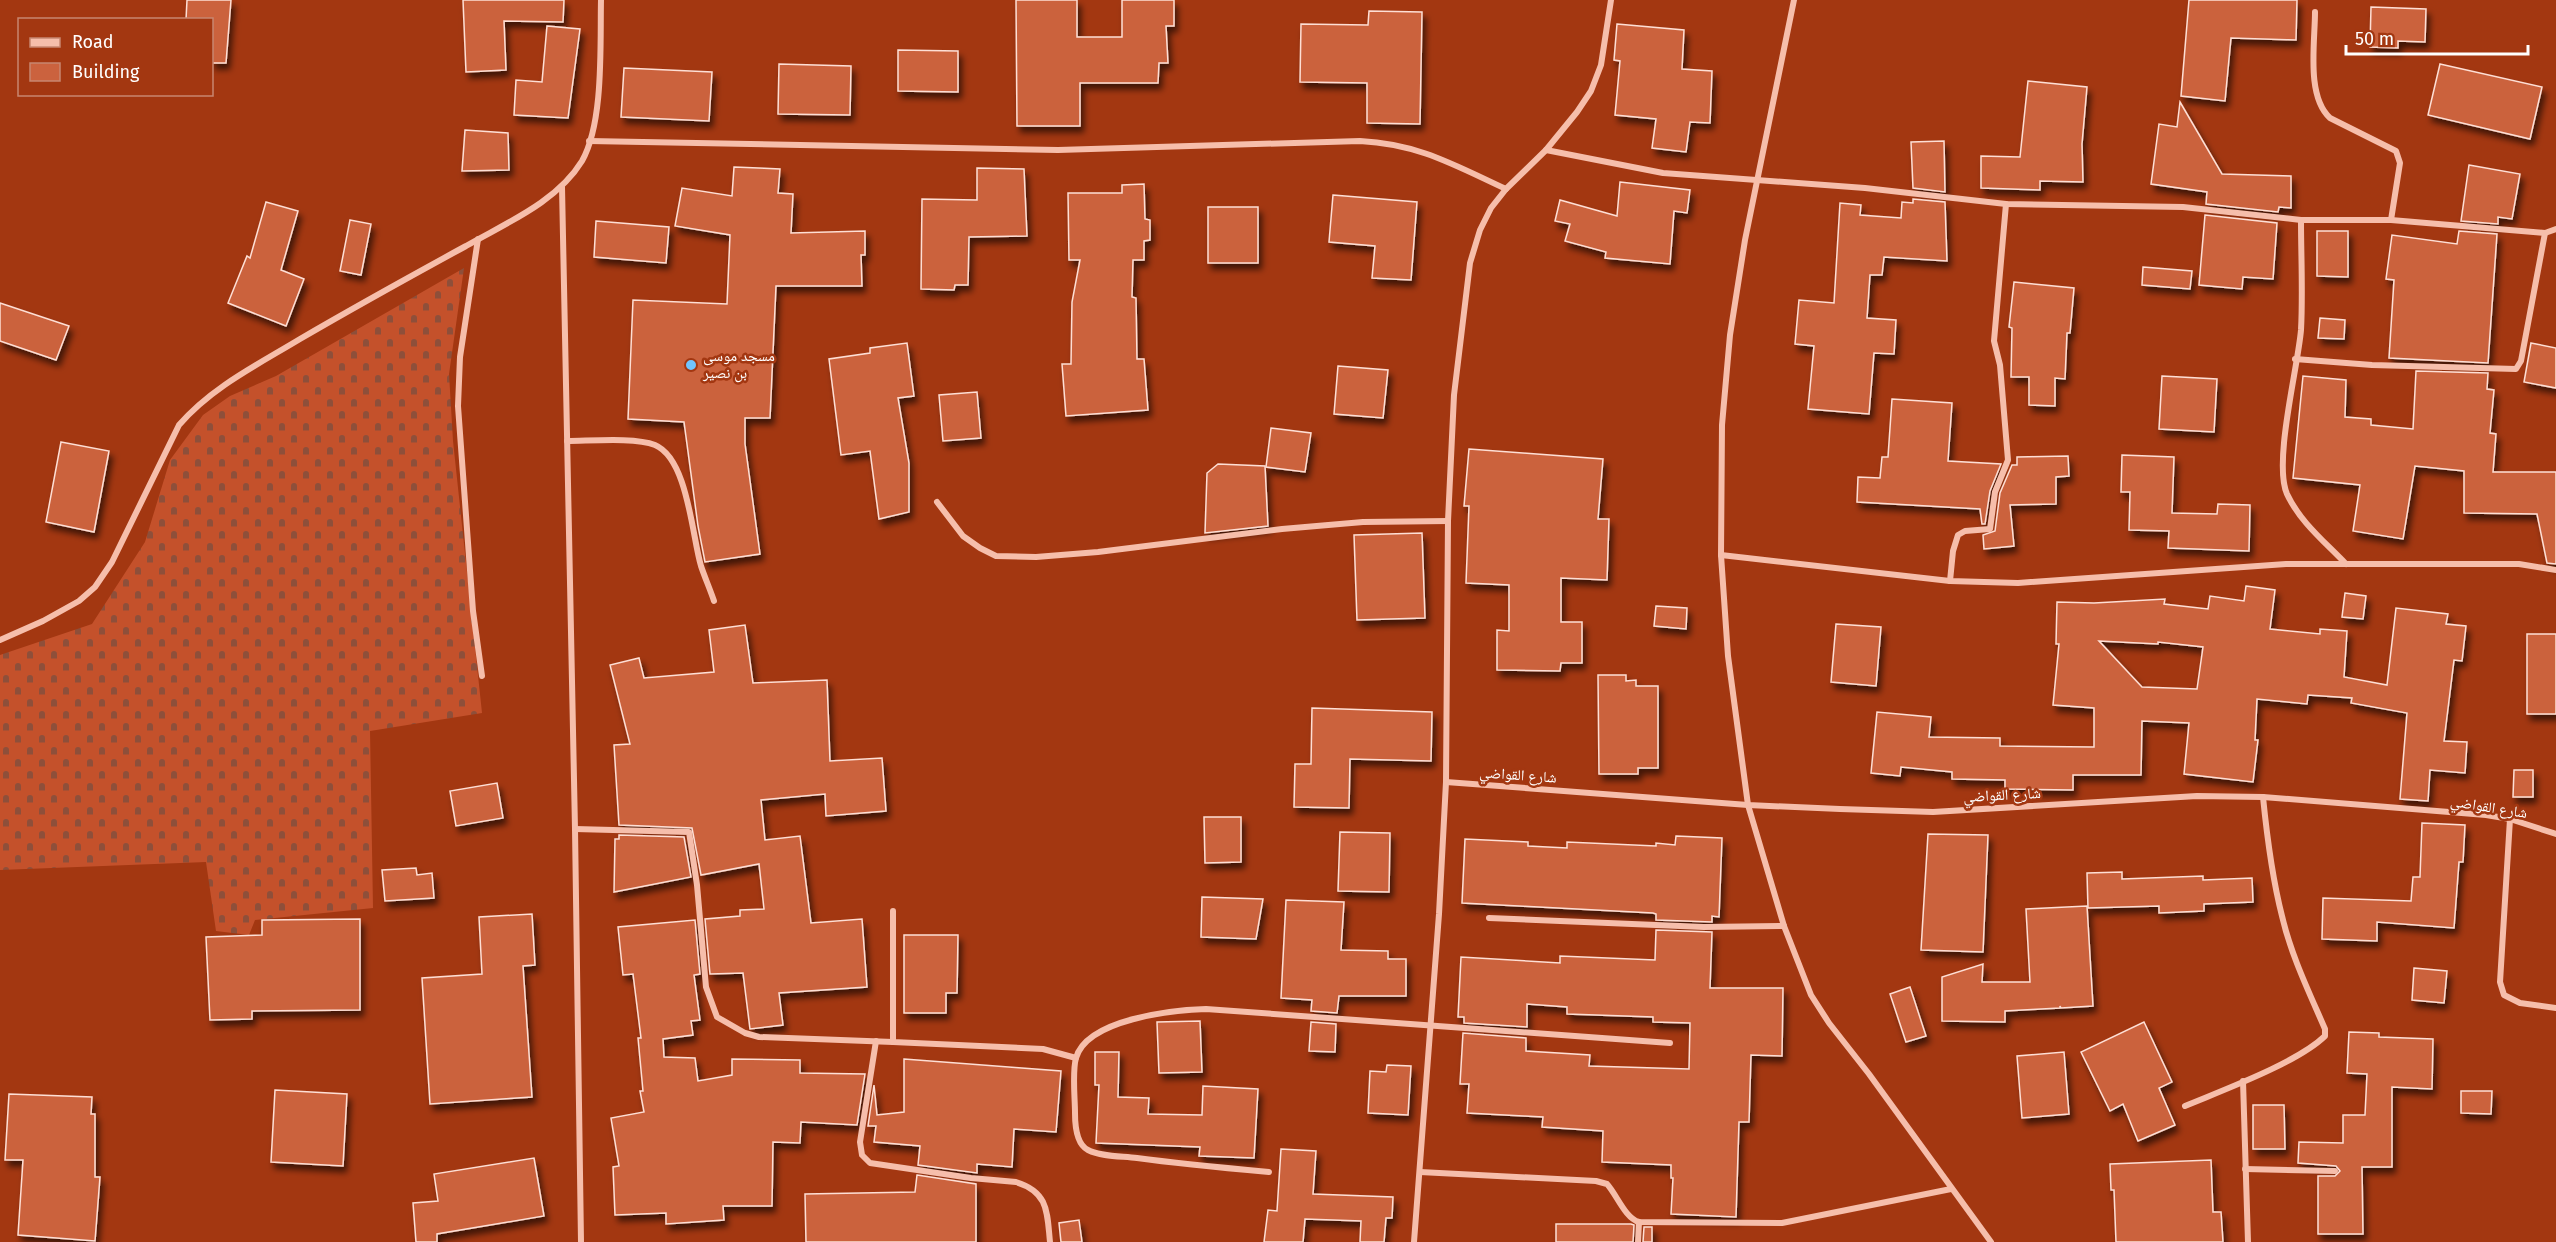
<svg xmlns="http://www.w3.org/2000/svg" width="2556" height="1242" font-family="'Fira Sans','Noto Naskh Arabic',sans-serif">
<defs>
<pattern id="cemetery-stones" width="16" height="16" patternUnits="userSpaceOnUse" patternTransform="scale(1.5)"><rect width="16" height="16" fill="#c4512b"/><path d="M2 7V4a2 2 0 0 1 4 0v3zM10 15v-3a2 2 0 0 1 4 0v3z" fill="#8e4f3a"/></pattern>
<filter id="shadow"><feDropShadow dx="3.5" dy="6" stdDeviation="3" flood-color="#0009"/></filter>
</defs>
<rect width="100%" height="100%" fill="#a33711"/>
<polygon fill="url(#cemetery-stones)" points="464,268 449,374 453,441 482,713 370,731 373,908 255,920 249,935 216,931 206,862 0,870 0,655 92,624 145,542 170,460 203,415 230,396 276,376"/>
<g fill="#cb623e" stroke="#fedfd5" stroke-width="1.5" fill-rule="evenodd" filter="url(#shadow)">
<polygon points="187,0 231,0 226,63 212,63 212,20 186,20"/>
<polygon points="463,0 564,0 563,22 504,21 506,70 466,72"/>
<polygon points="1016,0 1077,0 1077,37 1122,37 1122,0 1174,0 1174,26 1166,26 1168,63 1159,63 1158,83 1080,83 1080,126 1017,126"/>
<polygon points="2189,0 2297,0 2296,40 2231,38 2225,101 2181,96"/>
<polygon points="2371,7 2426,9 2425,42 2398,41 2398,48 2370,47"/>
<polygon points="1369,11 1422,12 1420,124 1367,123 1367,83 1300,82 1301,24 1368,25"/>
<polygon points="1617,24 1684,30 1682,69 1712,71 1710,123 1690,122 1686,152 1652,148 1656,119 1615,115 1620,61 1614,60"/>
<polygon points="547,26 580,29 568,118 514,115 516,80 542,82"/>
<polygon points="898,50 958,51 958,92 898,91"/>
<polygon points="779,64 851,66 850,115 778,114"/>
<polygon points="2440,64 2542,87 2530,139 2428,115"/>
<polygon points="624,68 712,72 709,121 621,117"/>
<polygon points="2028,81 2087,87 2082,144 2083,182 2040,181 2040,190 1981,188 1981,156 2020,157"/>
<polygon points="2180,102 2222,174 2291,176 2291,208 2279,207 2278,212 2206,204 2207,192 2151,184 2159,124 2177,127"/>
<polygon points="465,130 508,133 509,170 462,171"/>
<polygon points="1944,141 1945,192 1913,188 1911,142"/>
<polygon points="2469,165 2520,174 2512,219 2498,217 2498,224 2461,221"/>
<polygon points="734,167 780,169 778,193 793,194 791,233 865,231 865,255 861,255 862,286 776,286 770,418 745,418 745,444 760,554 705,562 698,526 684,422 628,419 633,300 727,304 730,235 675,226 682,188 732,196"/>
<polygon points="977,168 1024,169 1027,236 969,237 968,285 955,285 954,290 921,289 922,199 977,200"/>
<polygon points="1620,182 1690,190 1687,213 1674,211 1670,264 1605,258 1606,252 1565,241 1570,224 1555,221 1560,200 1617,216"/>
<polygon points="1144,184 1145,219 1150,220 1150,240 1144,241 1144,260 1133,260 1132,297 1136,298 1137,359 1144,359 1148,410 1066,416 1062,364 1071,364 1072,302 1080,260 1069,260 1068,193 1122,193 1122,185"/>
<polygon points="1333,195 1417,202 1411,280 1372,278 1375,246 1329,242"/>
<polygon points="1913,199 1945,202 1947,261 1884,257 1882,275 1870,275 1867,318 1896,320 1894,354 1874,353 1869,414 1808,409 1814,346 1795,344 1799,300 1834,303 1840,203 1861,205 1860,215 1901,218 1902,202 1913,203"/>
<polygon points="266,202 298,211 281,270 304,279 286,326 228,303 247,256 250,258"/>
<rect x="1208" y="207" width="50" height="56"/>
<polygon points="2205,215 2277,223 2273,279 2243,277 2242,289 2199,285"/>
<polygon points="350,220 371,224 361,275 340,271"/>
<polygon points="596,221 669,227 666,263 594,257"/>
<polygon points="2317,231 2348,231 2348,277 2317,276"/>
<polygon points="2459,231 2497,234 2488,363 2389,358 2394,280 2386,279 2392,235 2457,244"/>
<polygon points="2143,267 2192,271 2190,289 2142,285"/>
<polygon points="2014,282 2074,288 2070,333 2067,333 2065,379 2055,378 2055,406 2029,405 2029,377 2011,377 2012,328 2009,327"/>
<polygon points="0,303 69,326 56,360 0,341"/>
<polygon points="2320,318 2345,320 2344,339 2318,338"/>
<polygon points="907,343 914,396 898,398 909,463 909,512 879,519 870,451 841,455 829,359 870,353 870,348"/>
<polygon points="2531,343 2556,348 2556,388 2524,382"/>
<polygon points="1338,366 1388,370 1383,418 1334,414"/>
<polygon points="2416,371 2488,373 2487,389 2494,390 2490,433 2496,434 2493,472 2556,472 2556,564 2547,563 2537,514 2464,513 2464,471 2415,466 2403,539 2353,531 2360,485 2293,478 2303,376 2346,380 2345,417 2371,419 2371,425 2413,429"/>
<polygon points="2162,376 2217,379 2214,432 2159,429"/>
<polygon points="977,392 981,438 943,441 939,395"/>
<polygon points="1892,399 1952,403 1948,461 2001,464 1990,491 1985,524 1982,524 1980,509 1857,502 1858,477 1880,478 1882,457 1888,457"/>
<polygon points="1271,428 1311,433 1305,472 1266,467"/>
<polygon points="61,442 109,451 94,532 46,522"/>
<polygon points="1469,449 1603,459 1598,519 1609,519 1607,580 1561,578 1561,622 1582,622 1582,663 1561,663 1560,671 1497,670 1497,630 1509,631 1509,585 1466,583 1469,506 1464,506"/>
<polygon points="2122,455 2174,457 2172,513 2217,514 2218,504 2250,505 2249,551 2168,548 2169,531 2129,530 2130,492 2121,492"/>
<polygon points="2068,456 2069,476 2056,477 2056,504 2010,505 2014,546 1984,549 1983,535 1995,531 2000,493 2012,465 2017,465 2017,457"/>
<polygon points="1218,464 1265,466 1268,526 1205,533 1207,473"/>
<polygon points="1422,533 1425,618 1357,620 1354,535"/>
<path d="M2246 586 2275 590 2270 629 2320 634V629L2347 631 2344 677 2387 685 2396 608 2448 614 2446 624 2466 626 2462 661 2454 660 2444 741 2467 742 2465 773 2430 770 2428 801 2400 799 2407 713 2351 703 2352 698 2308 695 2307 704 2257 699 2255 740H2258L2253 782 2184 774 2189 723 2142 721 2141 775H2073V790L2005 789V780L1952 779V772L1901 767 1900 776 1871 773 1877 712 1931 717 1929 737 2000 738V746L2094 747V708L2053 705 2059 644H2056L2057 602 2094 603 2165 599 2164 604 2208 609 2210 596 2244 601ZM2099 641 2158 644V642L2203 647 2197 689 2142 687Z"/>
<polygon points="2345,593 2366,596 2363,619 2342,617"/>
<polygon points="1656,606 1687,608 1686,629 1654,626"/>
<polygon points="1836,624 1881,627 1876,686 1831,682"/>
<polygon points="745,625 753,683 827,680 830,761 882,758 886,811 826,816 825,794 761,800 765,840 800,836 811,923 862,919 867,987 779,993 783,1025 750,1029 743,973 710,974 705,919 740,916 740,910 764,909 759,864 701,875 692,828 619,825 614,745 630,744 610,665 639,658 644,678 714,672 709,630"/>
<rect x="2527" y="634" width="29" height="80"/>
<polygon points="1598,675 1626,675 1626,681 1636,680 1636,686 1658,686 1658,768 1638,768 1638,774 1599,774"/>
<polygon points="1312,708 1432,712 1431,761 1350,759 1349,808 1294,807 1295,764 1311,764"/>
<polygon points="2514,770 2533,770 2533,797 2513,797"/>
<polygon points="497,783 503,818 456,826 450,791"/>
<polygon points="1204,817 1241,817 1241,862 1205,863"/>
<polygon points="2422,823 2465,825 2463,862 2459,862 2454,928 2377,922 2377,941 2322,939 2323,898 2411,901 2413,877 2420,877"/>
<polygon points="1340,832 1390,833 1389,892 1338,891"/>
<polygon points="1928,834 1988,835 1983,952 1921,950"/>
<polygon points="619,835 684,837 691,877 614,892 615,839 619,839"/>
<polygon points="1676,836 1722,838 1719,917 1712,916 1712,922 1656,920 1656,914 1653,913 1462,903 1465,839 1528,842 1528,846 1567,848 1567,842 1656,846 1656,843 1675,845"/>
<polygon points="416,868 417,875 432,873 434,898 385,901 382,870"/>
<polygon points="2122,872 2122,879 2203,876 2203,880 2252,878 2253,902 2204,904 2204,911 2159,913 2159,906 2088,908 2087,873"/>
<polygon points="1202,897 1263,899 1256,939 1201,937"/>
<polygon points="1286,900 1344,902 1341,950 1388,951 1388,959 1406,959 1406,996 1339,996 1337,1013 1311,1011 1312,1000 1281,998"/>
<polygon points="2087,906 2093,1006 2061,1008 2060,1006 2060,1008 2005,1011 2005,1022 1942,1021 1942,977 1983,964 1982,982 2030,982 2026,909"/>
<polygon points="532,914 535,965 523,966 532,1097 430,1104 422,978 482,974 479,917"/>
<polygon points="360,919 360,1010 252,1011 252,1019 210,1020 206,937 262,935 262,920"/>
<polygon points="695,920 700,974 694,975 700,1020 691,1021 693,1035 663,1039 664,1057 695,1058 698,1081 732,1075 732,1059 800,1060 800,1073 865,1074 857,1125 801,1122 800,1143 773,1142 772,1206 723,1206 724,1220 666,1224 666,1213 615,1215 613,1167 619,1166 611,1118 644,1112 640,1091 643,1091 638,1038 641,1038 633,974 623,975 618,927"/>
<polygon points="1656,930 1712,932 1710,988 1783,988 1782,1056 1751,1055 1749,1122 1739,1122 1736,1217 1671,1214 1673,1178 1671,1178 1671,1165 1602,1162 1603,1131 1542,1127 1543,1117 1467,1113 1469,1084 1460,1084 1463,1033 1526,1038 1526,1051 1590,1055 1589,1066 1689,1069 1690,1023 1653,1022 1653,1017 1567,1014 1567,1007 1527,1004 1527,1027 1464,1023 1464,1017 1458,1017 1461,957 1560,963 1560,956 1655,960"/>
<polygon points="904,935 958,935 957,993 946,993 946,1013 904,1013"/>
<polygon points="2414,968 2447,971 2444,1003 2412,1000"/>
<polygon points="1910,987 1926,1036 1906,1042 1890,994"/>
<polygon points="1200,1021 1202,1072 1159,1073 1157,1022"/>
<polygon points="1311,1022 1336,1024 1335,1052 1309,1051"/>
<polygon points="2144,1022 2172,1082 2159,1088 2175,1125 2138,1141 2123,1104 2110,1111 2081,1052"/>
<polygon points="2349,1032 2379,1033 2379,1037 2433,1039 2432,1089 2392,1087 2392,1167 2362,1167 2363,1234 2318,1234 2318,1176 2335,1176 2340,1171 2336,1166 2298,1163 2299,1142 2343,1143 2343,1115 2365,1115 2367,1074 2347,1073"/>
<polygon points="1095,1052 1119,1052 1118,1097 1149,1098 1148,1114 1202,1115 1203,1086 1258,1089 1254,1158 1199,1156 1200,1147 1096,1143 1099,1085 1095,1085"/>
<polygon points="2064,1052 2069,1114 2022,1118 2017,1056"/>
<polygon points="904,1059 1061,1071 1056,1132 1014,1129 1012,1167 977,1164 977,1173 918,1165 920,1146 874,1142 876,1126 868,1126 874,1085 877,1115 904,1112"/>
<polygon points="1387,1065 1411,1066 1408,1115 1368,1113 1370,1071 1386,1072"/>
<polygon points="275,1090 347,1094 343,1166 271,1162"/>
<polygon points="2461,1091 2492,1091 2491,1114 2461,1113"/>
<polygon points="9,1094 92,1097 91,1114 95,1114 95,1177 100,1177 95,1241 18,1235 23,1160 5,1160"/>
<polygon points="2253,1105 2284,1105 2285,1149 2253,1149"/>
<polygon points="1281,1149 1316,1151 1313,1194 1393,1197 1392,1218 1386,1218 1384,1242 1360,1242 1361,1221 1305,1219 1303,1242 1264,1242 1268,1210 1277,1211"/>
<polygon points="534,1158 544,1216 437,1234 437,1242 416,1242 413,1203 438,1201 434,1174"/>
<polygon points="2211,1160 2213,1212 2221,1212 2223,1242 2116,1242 2114,1190 2111,1190 2110,1164"/>
<polygon points="917,1175 976,1184 976,1242 806,1242 805,1194 915,1192"/>
<polygon points="1079,1220 1082,1242 1061,1242 1059,1223"/>
<polygon points="1556,1224 1631,1224 1634,1225 1633,1242 1556,1242"/>
<polygon points="1644,1227 1652,1227 1652,1242 1643,1242"/>
</g>
<g fill="none" stroke-linecap="round" stroke-linejoin="round">
<g stroke="#f6beab" stroke-width="6">
<polyline points="1794,0 1745,240 1730,335 1722,425 1721,555 1728,656 1748,805 1784,926 1811,995 1829,1023 1869,1074 1991,1242"/>
<path d="M2315 12C2315 43 2306 96 2330 118L2396 151 2400 163 2391 220"/>
<path d="M589 141 1058 150 1360 141C1419 144 1454 165 1506 189"/>
<polyline points="1546,150 1663,173 1865,188 2006,204 2183,207 2301,220 2391,220 2545,233 2556,229"/>
<polyline points="562,187 575,829 581,1242"/>
<path d="M2301 220C2301 256 2303 294 2301 330 2298 367 2273 462 2287 494 2300 522 2325 542 2346 564"/>
<polyline points="478,239 460,357 458,406 473,611 482,676"/>
<polyline points="2295,359 2372,365 2516,369 2521,361 2545,233"/>
<path d="M567 441C590 441 635 437 655 445 688 459 692 536 701 566 705 578 710 589 714 601"/>
<polyline points="937,502 963,536 980,548 996,556 1036,557 1098,552 1282,529 1363,522 1448,521"/>
<polyline points="1721,555 1950,581 2018,583 2286,564 2519,564 2556,570"/>
<polyline points="1950,581 1953,551 1958,535 1965,531 1990,529 1995,492 2008,460 2000,365 1994,341 2006,204"/>
<path d="M0 640 43 621 79 601 95 587 112 562 179 425C212 387 257 365 300 339 355 307 411 276 466 246 506 223 557 202 582 161 604 122 600 45 601 0"/>
<polyline points="1446,782 1748,805 1840,809 1933,812 2197,796 2263,797 2486,815 2510,819 2556,834"/>
<polyline points="2510,819 2500,982 2504,995 2520,1003 2556,1008"/>
<polyline points="575,829 689,832 697,885 706,987 717,1017 745,1033 759,1037 893,1042"/>
<polyline points="893,911 893,1042 1043,1049 1076,1058"/>
<polyline points="1489,918 1704,927 1784,926"/>
<path d="M876 1041 860 1142 862 1155 870 1163 971 1178 1016 1182C1049 1192 1047 1213 1050 1242"/>
<polyline points="2243,1081 2248,1242"/>
<path d="M2185 1106C2223 1090 2297 1063 2325 1036V1029C2309 992 2291 955 2282 916 2272 877 2267 837 2263 797"/>
<polyline points="2245,1169 2335,1171"/>
<path d="M1269 1172C1225 1168 1181 1164 1137 1158 1122 1156 1102 1157 1088 1150 1076 1144 1075 1125 1075 1113 1075 1098 1072 1072 1076 1058 1087 1019 1173 1010 1206 1009L1670 1043"/>
<path d="M1420 1172 1596 1181 1607 1184C1617 1195 1625 1218 1639 1222L1782 1223 1951 1189"/>
<polyline points="1414,1242 1439,914 1446,782 1448,521 1454,395 1470,263 1480,230 1491,208 1506,189 1546,150 1577,112 1591,91 1601,65 1611,0"/>
<polyline points="1638,1242 1639,1222"/>
</g>
</g>
<circle fill="#70c4ff" stroke="#a33711" stroke-width="2" cx="691" cy="365" r="6"/>
<g text-anchor="middle" dominant-baseline="central" stroke-width="5" stroke-linejoin="round" paint-order="stroke">
<g font-size="15" fill="#fff" stroke="#a33711" text-anchor="start">
<text x="703" y="356">مسجد موسى<tspan x="703" dy="17">بن نصير</tspan></text>
</g>
<g font-size="15" fill="#fff" stroke="#a33711">
<text transform="translate(1518 775) rotate(4)">شارع القواضي</text>
<text transform="translate(2002 795) rotate(-3)">شارع القواضي</text>
<text transform="translate(2489 807) rotate(9)">شارع القواضي</text>
</g>
</g>
<rect x="18" y="18" width="195" height="78" fill="#a33711" stroke="#c88770" stroke-width="1.5"/>
<rect x="30" y="38" width="30" height="9" fill="#f6beab" stroke="#c88770" stroke-width="1.5"/>
<text x="72" y="48" font-size="18" fill="#ffffff">Road</text>
<rect x="30" y="63" width="30" height="18" fill="#cb623e" stroke="#c88770" stroke-width="1.5"/>
<text x="72" y="78" font-size="18" fill="#ffffff">Building</text>
<path d="M2346 45v9h182v-9" fill="none" stroke="#ffffff" stroke-width="3"/>
<text x="2355" y="45" font-size="18" fill="#ffffff" stroke="#a33711" stroke-width="4.5" paint-order="stroke">50 m</text>
</svg>
